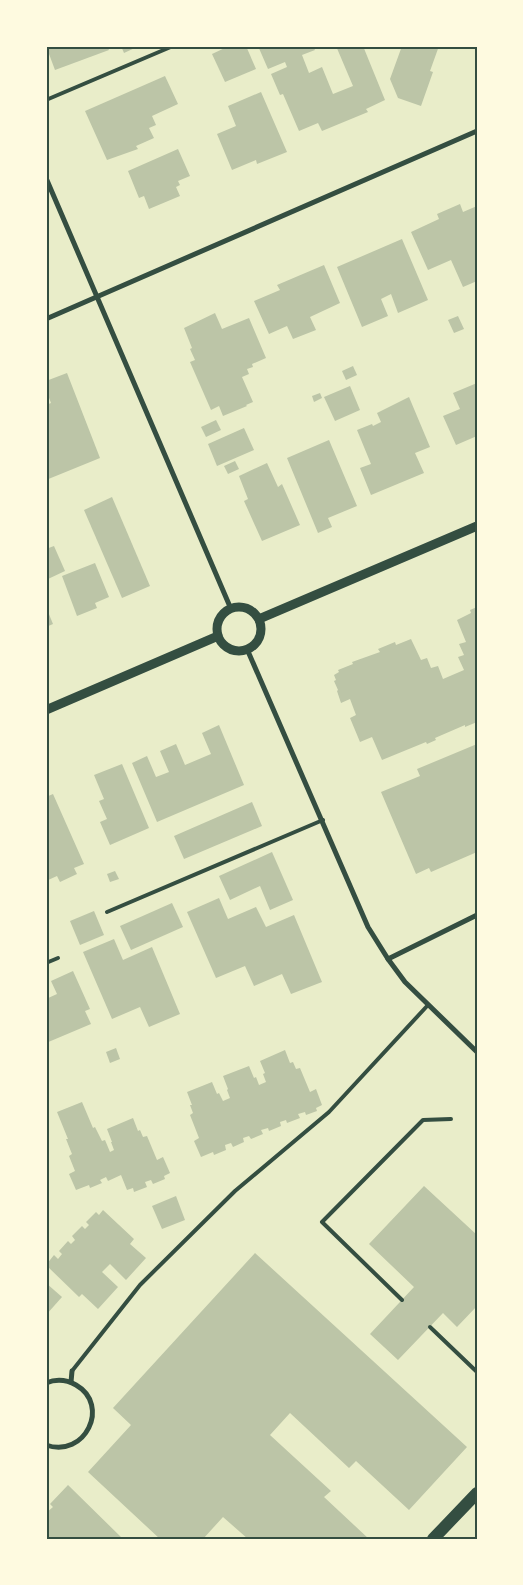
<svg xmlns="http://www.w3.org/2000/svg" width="523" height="1585" font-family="'Work Sans',sans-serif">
<rect width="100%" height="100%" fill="#e9edc9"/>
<g fill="#bcc5a7">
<polygon points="46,46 107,46 109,50 55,70"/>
<polygon points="121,46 139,46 124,53"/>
<polygon points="229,46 246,46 256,69 225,82 212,54"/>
<polygon points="258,46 313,46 315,50 302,55 309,73 322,67 333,94 353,86 336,46 363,46 385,100 366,109 368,112 322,131 318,123 299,131 283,94 280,95 271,74 287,67 285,62 268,69"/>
<polygon points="402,46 439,46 430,71 433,72 421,106 398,98 390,79"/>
<polygon points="165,76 178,104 152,116 156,125 149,128 154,138 136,146 138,149 107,160 85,111"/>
<polygon points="261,92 287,152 257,164 256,160 232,170 217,134 236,126 228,106"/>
<polygon points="178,149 190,176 178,181 180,185 176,187 180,196 149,209 144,196 139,198 128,171"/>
<polygon points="460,204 463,212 477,206 477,281 463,287 451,260 428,270 411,232 439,219 437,214"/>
<polygon points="402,239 428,300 398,313 391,294 381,299 388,316 362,327 337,267"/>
<polygon points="324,265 340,303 310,317 316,330 293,339 287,326 269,334 254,301 280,290 277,285"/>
<polygon points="215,313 222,329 249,318 266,358 252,364 253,367 247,369 249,374 242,377 253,402 246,405 247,406 223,416 219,406 211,410 190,362 195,360 190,349 192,348 184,328"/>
<polygon points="458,316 464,329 454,333 448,320"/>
<polygon points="353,366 357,375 346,380 342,371"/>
<polygon points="67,373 100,458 46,480 46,405 51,403 46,390 46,381"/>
<polygon points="477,383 477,436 456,445 443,416 460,409 453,393"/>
<polygon points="350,386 360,410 335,421 324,397"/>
<polygon points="320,393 322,398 314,402 312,396"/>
<polygon points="409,397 430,447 415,453 424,473 371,495 360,468 371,464 357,430 372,424 373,426 381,422 377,413"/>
<polygon points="216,420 221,430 206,437 201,427"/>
<polygon points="244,428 254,450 217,466 208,444"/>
<polygon points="329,440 357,506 328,518 332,527 318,533 287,458"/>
<polygon points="235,461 239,469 228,474 224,466"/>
<polygon points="267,463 278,487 282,484 300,525 262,541 244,501 248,499 239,476"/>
<polygon points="112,497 150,586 122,598 84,510"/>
<polygon points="54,546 65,571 48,579 46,575 46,549"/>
<polygon points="95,563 109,597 95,603 97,608 77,616 62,576"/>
<polygon points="46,607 53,624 46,627"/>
<polygon points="477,607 477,722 465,727 465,725 435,738 436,740 427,744 426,742 382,760 372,737 360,742 350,718 356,715 350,699 341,703 337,691 338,690 334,681 336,680 334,675 339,672 338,670 353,664 352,662 380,652 378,649 395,642 396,645 411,639 421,660 427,658 431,668 438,666 443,679 464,670 458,657 464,655 459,644 466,642 457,620 471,613 470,610"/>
<polygon points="219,725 244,785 157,822 132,763 147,756 156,777 169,772 160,751 176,744 185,765 211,754 202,733"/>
<polygon points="477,744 477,852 431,872 429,868 416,874 381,792 420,776 417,769"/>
<polygon points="122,764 149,828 110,845 100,822 107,819 99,801 104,799 94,775"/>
<polygon points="53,794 84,864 74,868 77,874 60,882 57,876 46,881 46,797"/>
<polygon points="252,802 262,826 184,859 174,836"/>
<polygon points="272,852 293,900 270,910 260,886 230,900 219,876"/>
<polygon points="115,871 119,879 110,882 107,874"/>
<polygon points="219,898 228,919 256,907 266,927 294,915 322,982 291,994 282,974 254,986 245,966 216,978 187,912"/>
<polygon points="172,903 183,927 131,950 120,926"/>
<polygon points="94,911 104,935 80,945 70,921"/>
<polygon points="114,939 123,960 152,947 180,1014 149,1027 140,1007 112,1019 83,952"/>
<polygon points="73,971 90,1009 85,1011 91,1024 46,1043 46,999 57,994 51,981"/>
<polygon points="116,1048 120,1059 110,1063 106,1052"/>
<polygon points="285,1050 290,1063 293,1062 296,1069 300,1068 310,1092 316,1089 322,1105 316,1108 317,1111 306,1115 305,1112 298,1114 300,1118 287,1123 286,1120 280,1122 281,1126 269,1131 268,1128 261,1130 263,1134 251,1139 249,1136 243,1138 244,1142 233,1147 231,1143 225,1145 226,1150 214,1155 213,1152 201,1157 194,1141 199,1138 190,1115 193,1113 190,1105 192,1105 187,1092 212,1082 217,1094 219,1093 223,1101 230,1098 227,1090 228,1089 223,1076 249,1066 254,1078 256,1077 259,1085 266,1082 263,1074 265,1073 260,1061"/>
<polygon points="82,1102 93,1128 95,1127 102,1141 105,1140 110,1152 114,1150 111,1142 112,1142 107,1129 133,1118 138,1131 140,1130 143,1137 147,1136 157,1160 163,1157 170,1173 164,1176 165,1179 153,1184 151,1180 145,1182 147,1187 134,1192 133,1188 127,1190 121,1175 108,1181 106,1177 100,1180 102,1183 90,1188 89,1185 76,1190 69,1174 75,1171 69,1156 72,1154 66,1139 68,1139 57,1112"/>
<polygon points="424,1186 477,1235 477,1306 457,1327 443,1313 398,1360 370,1334 414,1287 369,1244"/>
<polygon points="176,1196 185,1220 162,1229 152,1206"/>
<polygon points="103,1210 134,1239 130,1244 146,1258 126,1280 110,1264 102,1272 118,1287 98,1309 82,1294 79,1297 46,1265 54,1255 58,1259 62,1254 59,1251 68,1241 71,1244 75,1240 72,1236 82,1226 85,1229 89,1225 86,1222 96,1212 99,1215"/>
<polygon points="255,1253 467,1447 409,1510 356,1461 349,1468 290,1413 270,1435 331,1491 324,1497 369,1539 248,1539 223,1517 203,1539 160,1539 88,1472 131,1425 113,1408"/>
<polygon points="46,1283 62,1297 46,1315"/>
<polygon points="68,1485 123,1539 46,1539 46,1513 53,1507 50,1504"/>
</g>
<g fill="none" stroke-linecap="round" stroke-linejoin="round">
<g stroke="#344e41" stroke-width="4">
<polyline points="46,100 173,46"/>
<polyline points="107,912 323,820"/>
<polyline points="46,963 58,958"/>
<polyline points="402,1300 322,1222 423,1120 451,1119"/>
<polyline points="430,1327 477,1372"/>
<polyline points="72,1371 140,1285 235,1191 329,1112 428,1005"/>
</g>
<g stroke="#344e41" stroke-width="5">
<polyline points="46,178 231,609"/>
<polyline points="46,319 477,131"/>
<polyline points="247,649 368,927 388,959 405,982 477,1052"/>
<polyline points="388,959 477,915"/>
<polyline points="71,1382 72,1371"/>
<path d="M46 1383C56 1379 67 1380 76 1385 111 1405 85 1459 46 1445"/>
</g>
<g stroke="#344e41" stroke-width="9">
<circle cx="239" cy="629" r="22"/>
<polyline points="259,619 477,526"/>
<polyline points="46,710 218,636"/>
</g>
<polyline stroke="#344e41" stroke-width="12" points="433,1539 477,1493"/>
</g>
<rect width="523" height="1585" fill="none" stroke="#fefae0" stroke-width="95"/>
<rect x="48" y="48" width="428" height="1490" fill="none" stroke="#344e41" stroke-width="2"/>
</svg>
